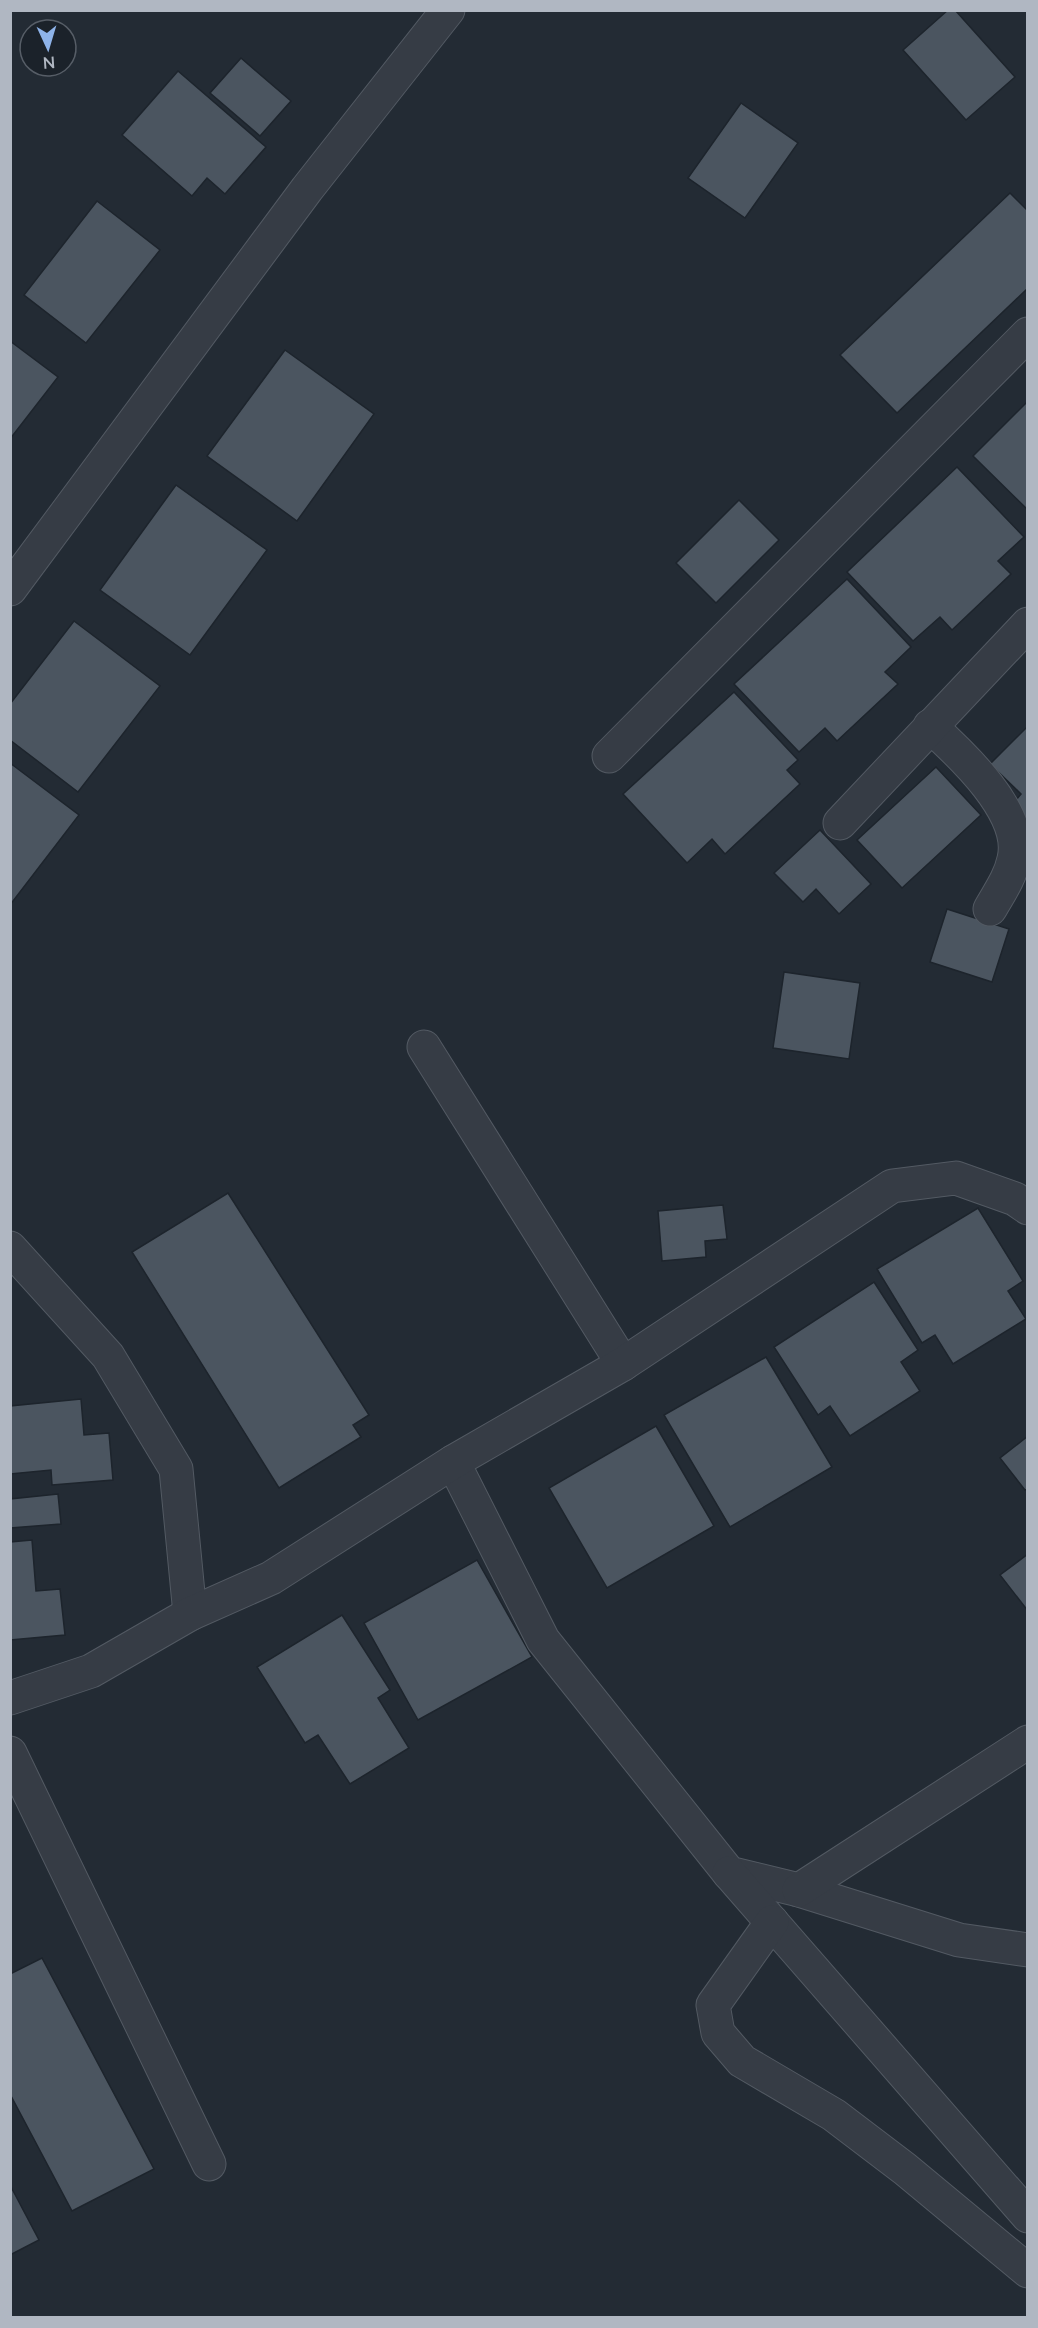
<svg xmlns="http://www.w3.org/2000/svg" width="1038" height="2328" font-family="Lato,sans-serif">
<rect width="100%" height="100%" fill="#232b34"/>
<g fill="#4b5560" stroke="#1d242c" stroke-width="1.5">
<polygon points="948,10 955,10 1015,77 966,120 903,50"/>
<polygon points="241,58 291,101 260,136 210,93"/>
<polygon points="178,71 266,147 225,194 207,178 192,196 122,135"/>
<polygon points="741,103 798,143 745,218 688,178"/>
<polygon points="1010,193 1028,211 1028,288 897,413 840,355"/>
<polygon points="97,201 160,250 86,343 24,295"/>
<polygon points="10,341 58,377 10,439"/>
<polygon points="285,350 374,414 297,521 207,456"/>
<polygon points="1028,401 1028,510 973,456"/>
<polygon points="957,467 1024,537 998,561 1011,574 952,630 940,617 913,641 847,572"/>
<polygon points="176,485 267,550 190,655 100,590"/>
<polygon points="739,500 779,540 716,603 676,563"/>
<polygon points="847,579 911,647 885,672 898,684 837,741 825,728 799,752 734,684"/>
<polygon points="74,621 160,686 78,792 10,740 10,704"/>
<polygon points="734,692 798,760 787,770 800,784 725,854 712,839 687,863 623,794"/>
<polygon points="1028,726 1028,821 1011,806 1021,794 990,764"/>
<polygon points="10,763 79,815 10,905"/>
<polygon points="936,767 981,815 902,888 857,840"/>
<polygon points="820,830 871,884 839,914 816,889 803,902 774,873"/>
<polygon points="947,909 1009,929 992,982 930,962"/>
<polygon points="784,972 860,983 849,1059 773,1048"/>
<polygon points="228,1193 369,1415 353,1425 361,1437 279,1488 132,1252"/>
<polygon points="723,1205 727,1239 705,1241 706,1257 662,1261 658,1211"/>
<polygon points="978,1208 1023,1281 1008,1291 1026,1319 953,1364 935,1335 922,1343 877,1269"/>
<polygon points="874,1282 918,1350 901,1362 920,1391 850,1436 830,1406 818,1415 774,1347"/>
<polygon points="766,1357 832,1467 730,1527 664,1415"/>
<polygon points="81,1399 84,1435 109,1433 113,1480 52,1485 51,1470 10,1474 10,1406"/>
<polygon points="656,1426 714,1526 607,1588 549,1488"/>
<polygon points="1028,1436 1028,1489 1025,1490 1000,1458"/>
<polygon points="58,1494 61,1524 10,1528 10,1499"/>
<polygon points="32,1540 36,1591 60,1589 65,1635 10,1640 10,1542"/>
<polygon points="1028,1554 1028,1611 1000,1575"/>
<polygon points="477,1560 532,1657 418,1720 364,1623"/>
<polygon points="342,1615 390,1690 378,1698 409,1748 350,1784 318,1735 305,1743 257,1667"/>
<polygon points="42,1958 154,2169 72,2211 10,2094 10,1974"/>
<polygon points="10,2185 39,2240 10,2255"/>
</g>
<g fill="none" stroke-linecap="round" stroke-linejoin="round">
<defs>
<g id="street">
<polyline points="10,589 307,189 448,10"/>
<path d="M930 726C961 754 1025 813 1014 859 1010 878 999 893 990 909"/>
<polyline points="609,756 1028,334"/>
<polyline points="840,823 1028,624"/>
<polyline points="424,1047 623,1364"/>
<polyline points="10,1248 108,1356 176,1469 190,1614"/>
<polyline points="453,1462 543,1640 729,1873 799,1890 959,1940 1028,1950"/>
<polyline points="10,1698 91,1671 190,1614 271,1578 453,1462 623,1364 892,1186 956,1178 1015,1199 1028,1208"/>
<polyline points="10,1753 209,2164"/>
<polyline points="729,1873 1028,2216"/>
<polyline points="799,1890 1028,1742"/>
<polyline points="772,1922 713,2005 718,2033 742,2061 834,2115 905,2169 1028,2271"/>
</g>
</defs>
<use href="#street" stroke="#535a63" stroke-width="35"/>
<use href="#street" stroke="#363c45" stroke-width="33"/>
</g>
<rect width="1038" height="2328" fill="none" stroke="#b0b7c2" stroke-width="24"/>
<g transform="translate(48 48) rotate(176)"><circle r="28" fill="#1b222a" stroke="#575e67" stroke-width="1.5"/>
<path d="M0-4.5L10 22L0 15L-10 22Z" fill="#8eb3e9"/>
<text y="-9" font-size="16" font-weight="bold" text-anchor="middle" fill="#b0b7c2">N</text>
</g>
</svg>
